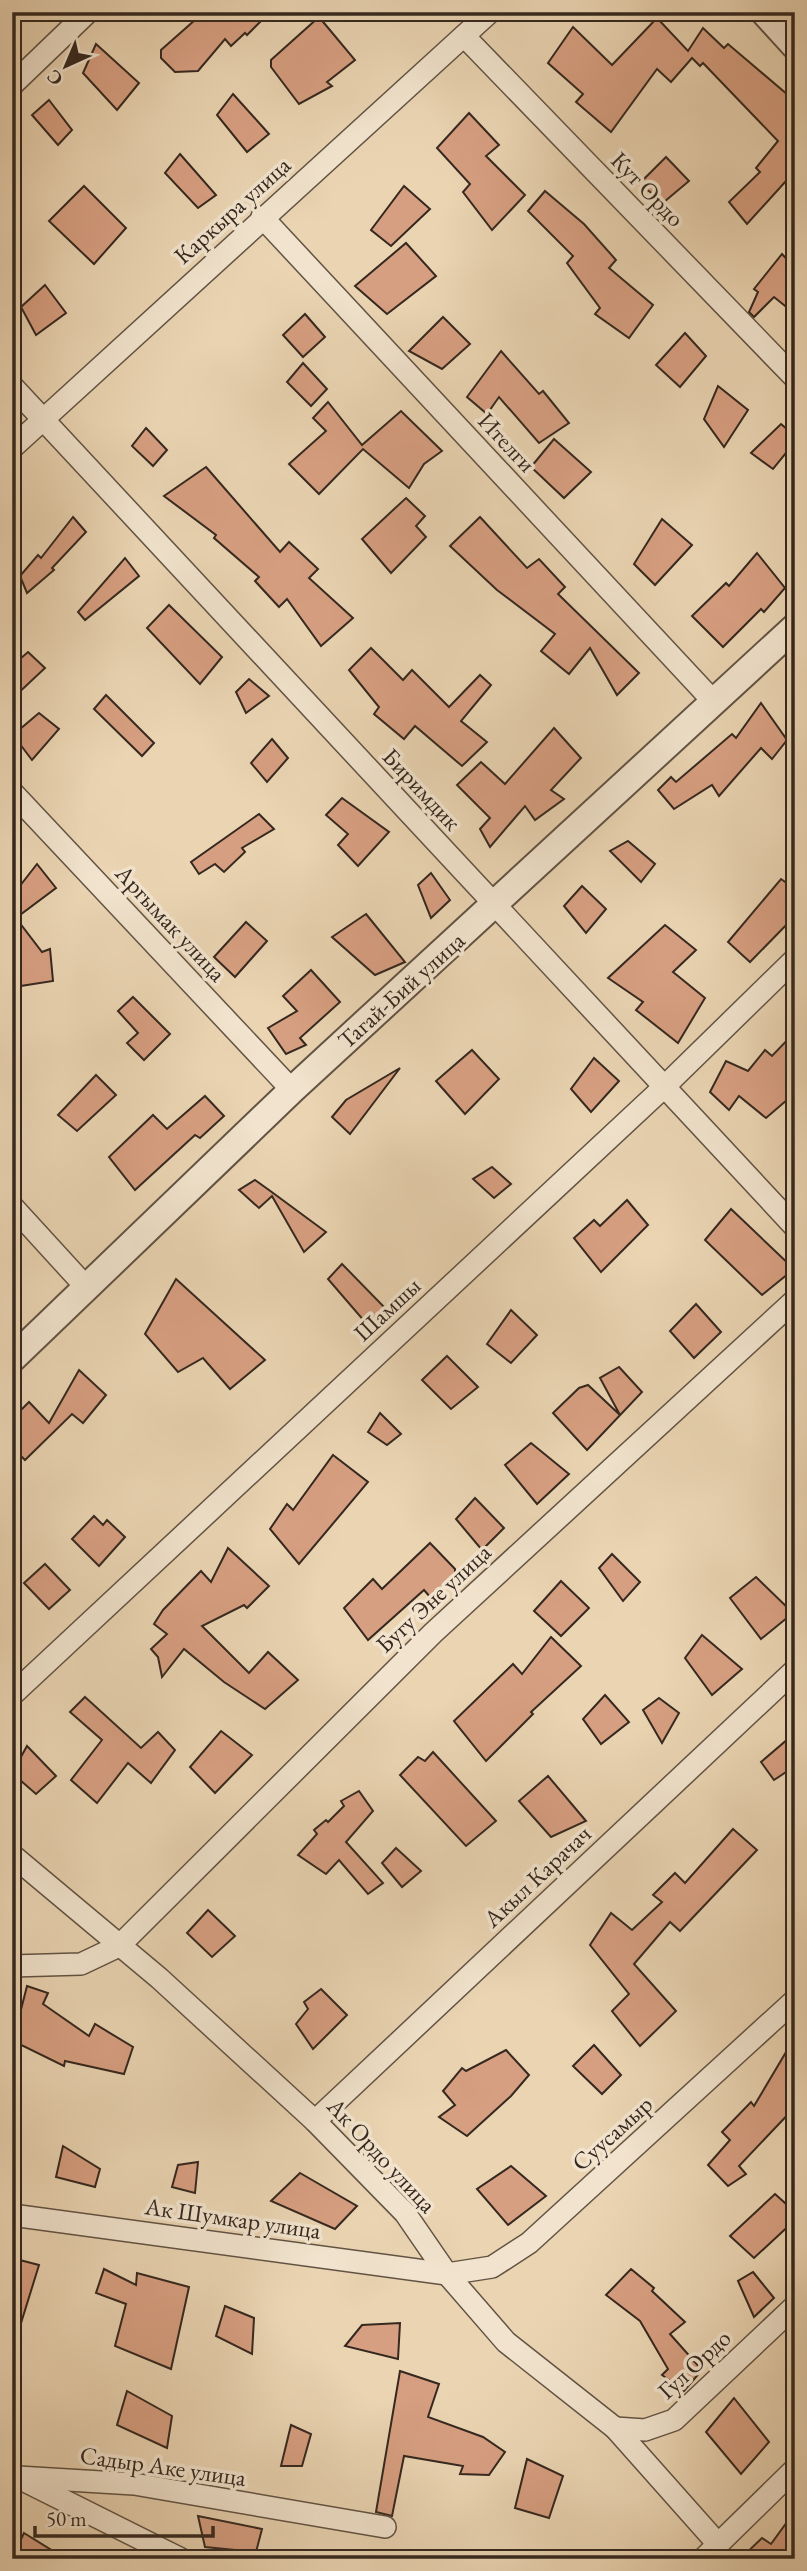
<svg xmlns="http://www.w3.org/2000/svg" width="807" height="2571" font-family="'EB Garamond',serif">
<rect width="100%" height="100%" fill="#ead4b2"/>
<filter id="stains"><feTurbulence type="fractalNoise" baseFrequency=".00286" numOctaves="4"/><feColorMatrix values="0 0 0 0 .2 0 0 0 0 .09 0 0 0 0 .02 0 0 0 .5 -.17"/></filter>
<radialGradient id="worn" r=".72"><stop offset=".6" stop-color="#630" stop-opacity="0"/><stop offset="1" stop-color="#630" stop-opacity=".3"/></radialGradient>
<g fill="#d79f81" stroke="#35281f" stroke-width="2">
<polygon points="204,12 270,12 247,35 245,33 231,46 225,39 198,71 175,72 161,58 161,50"/>
<polygon points="319,17 355,60 327,82 332,86 299,104 271,67 271,60"/>
<polygon points="657,18 688,51 703,28 724,48 728,44 795,101 795,171 747,224 729,202 760,172 756,168 778,141 703,63 700,66 692,58 671,82 657,69 611,132 576,102 583,94 548,63 573,27 612,65"/>
<polygon points="96,44 139,83 117,110 83,73"/>
<polygon points="233,94 269,134 247,152 217,115"/>
<polygon points="49,100 72,130 58,145 32,115"/>
<polygon points="469,113 499,145 486,156 525,195 492,230 463,192 470,184 437,148"/>
<polygon points="180,154 216,195 198,208 165,173"/>
<polygon points="666,157 689,181 664,202 639,184"/>
<polygon points="84,186 126,228 94,264 49,221"/>
<polygon points="404,186 430,209 391,246 371,230"/>
<polygon points="545,191 584,224 616,260 609,268 653,305 629,338 595,314 600,308 567,263 573,256 528,211"/>
<polygon points="406,243 436,276 387,314 355,286"/>
<polygon points="782,254 795,268 795,314 774,297 754,317 749,312 758,292 754,289"/>
<polygon points="45,285 66,313 36,335 21,307"/>
<polygon points="305,314 325,337 303,357 283,335"/>
<polygon points="443,317 470,344 442,369 409,351"/>
<polygon points="685,333 706,356 680,387 656,365"/>
<polygon points="501,351 539,394 543,391 569,423 539,443 499,397 487,414 467,397"/>
<polygon points="303,363 327,389 311,406 287,382"/>
<polygon points="718,386 748,410 724,447 704,419"/>
<polygon points="328,402 362,445 401,411 442,451 424,464 409,488 363,449 319,494 289,464 326,431 313,418"/>
<polygon points="781,424 795,436 795,442 773,469 751,453"/>
<polygon points="146,428 167,450 153,466 132,446"/>
<polygon points="554,439 591,472 564,498 531,467"/>
<polygon points="206,467 280,552 289,542 318,569 309,578 353,618 321,646 287,599 279,607 255,581 259,577 214,538 216,535 164,496"/>
<polygon points="406,498 425,516 416,526 426,537 391,573 362,539"/>
<polygon points="73,517 86,532 52,568 54,570 27,593 20,576 38,555 41,558"/>
<polygon points="480,517 527,568 539,559 565,587 558,594 639,673 617,695 590,648 569,674 541,651 555,634 497,590 450,546"/>
<polygon points="662,519 692,545 655,585 634,564"/>
<polygon points="757,553 785,588 764,612 761,609 723,647 692,616 726,583 729,586"/>
<polygon points="125,558 139,576 85,620 78,612"/>
<polygon points="169,605 222,657 200,684 147,628"/>
<polygon points="371,648 403,680 412,670 449,707 480,675 491,685 461,721 487,742 462,766 415,726 404,739 374,714 379,707 349,670"/>
<polygon points="28,652 45,668 12,699 12,666"/>
<polygon points="249,679 269,696 246,713 236,692"/>
<polygon points="106,695 154,743 142,756 94,709"/>
<polygon points="761,703 787,740 772,759 761,748 719,796 712,785 674,809 658,790 671,777 676,782 732,734 736,738"/>
<polygon points="39,713 59,729 32,760 13,735"/>
<polygon points="554,728 581,758 551,790 564,799 535,820 525,806 490,847 480,829 490,818 457,785 481,762 505,784"/>
<polygon points="272,739 288,758 267,782 251,763"/>
<polygon points="342,798 389,832 358,866 338,845 348,834 326,815"/>
<polygon points="259,814 274,829 242,848 245,852 224,872 215,864 199,874 191,862"/>
<polygon points="628,841 655,864 641,882 610,851"/>
<polygon points="37,864 56,888 16,918 42,952 50,949 53,981 14,987 12,896"/>
<polygon points="431,873 450,900 431,918 418,885"/>
<polygon points="781,879 795,889 795,916 750,962 728,942"/>
<polygon points="582,886 606,909 586,933 564,906"/>
<polygon points="366,914 405,962 375,975 332,937"/>
<polygon points="246,922 267,941 235,977 214,957"/>
<polygon points="665,925 696,950 673,972 705,998 678,1043 636,1010 643,1002 608,978"/>
<polygon points="311,970 340,1002 300,1038 306,1045 286,1054 268,1028 297,1011 283,996"/>
<polygon points="133,997 170,1034 144,1060 127,1043 138,1033 118,1011"/>
<polygon points="795,1032 795,1093 766,1118 739,1096 729,1110 710,1092 726,1061 748,1071 765,1050 772,1056"/>
<polygon points="472,1050 499,1079 465,1114 436,1081"/>
<polygon points="594,1058 619,1081 591,1112 571,1089"/>
<polygon points="400,1068 350,1134 332,1117 346,1100"/>
<polygon points="96,1075 116,1095 77,1131 58,1115"/>
<polygon points="205,1096 224,1116 200,1138 195,1135 135,1190 109,1157 153,1115 167,1129"/>
<polygon points="492,1167 511,1184 494,1198 473,1179"/>
<polygon points="255,1180 269,1190 326,1232 304,1252 272,1196 259,1208 239,1190"/>
<polygon points="627,1200 648,1225 601,1272 574,1238 594,1220 600,1226"/>
<polygon points="731,1209 794,1269 762,1295 705,1240"/>
<polygon points="342,1264 387,1310 365,1322 328,1279"/>
<polygon points="176,1279 265,1360 230,1389 203,1358 178,1372 145,1334"/>
<polygon points="696,1304 721,1332 694,1358 670,1331"/>
<polygon points="511,1310 537,1335 511,1363 487,1344"/>
<polygon points="447,1356 478,1387 451,1409 422,1380"/>
<polygon points="619,1367 642,1392 587,1450 553,1413 579,1388 588,1385 620,1415 600,1378"/>
<polygon points="79,1370 106,1395 83,1423 72,1414 25,1460 12,1447 12,1419 29,1402 49,1423"/>
<polygon points="380,1413 401,1434 387,1445 368,1432"/>
<polygon points="531,1443 569,1474 537,1504 505,1465"/>
<polygon points="333,1455 368,1482 299,1564 270,1529 287,1504 293,1510"/>
<polygon points="475,1498 504,1528 482,1550 456,1519"/>
<polygon points="94,1516 103,1525 107,1520 125,1537 99,1566 72,1539"/>
<polygon points="430,1543 455,1569 455,1577 431,1598 424,1590 368,1640 344,1608 373,1579 382,1589"/>
<polygon points="228,1548 269,1586 247,1608 244,1605 202,1626 249,1673 268,1652 298,1680 265,1709 224,1682 184,1649 162,1677 158,1657 151,1649 167,1634 154,1624 163,1610 201,1571 211,1582"/>
<polygon points="612,1554 640,1582 623,1601 599,1568"/>
<polygon points="45,1564 70,1590 49,1609 24,1583"/>
<polygon points="756,1577 793,1613 761,1639 730,1598"/>
<polygon points="561,1581 589,1608 561,1636 534,1611"/>
<polygon points="702,1635 742,1669 712,1695 685,1658"/>
<polygon points="551,1637 581,1666 531,1712 533,1714 486,1761 454,1721 513,1664 522,1674"/>
<polygon points="605,1695 629,1722 601,1744 583,1719"/>
<polygon points="85,1697 141,1748 158,1732 175,1750 151,1783 128,1763 97,1803 71,1780 102,1740 70,1712"/>
<polygon points="659,1698 679,1713 662,1743 643,1710"/>
<polygon points="221,1731 252,1755 215,1793 190,1767"/>
<polygon points="795,1733 795,1766 774,1780 761,1762"/>
<polygon points="27,1746 56,1776 36,1794 12,1773"/>
<polygon points="433,1752 496,1821 466,1846 400,1775 418,1757 425,1761"/>
<polygon points="548,1776 586,1821 551,1837 519,1801"/>
<polygon points="359,1791 373,1811 346,1842 383,1883 368,1894 339,1860 326,1874 298,1855 317,1834 314,1830 326,1820 328,1822 344,1806 341,1801"/>
<polygon points="733,1829 757,1850 680,1931 670,1922 634,1964 676,2011 640,2046 612,2011 629,1994 590,1945 611,1913 632,1930 662,1902 653,1895 675,1873 685,1883"/>
<polygon points="396,1848 421,1871 402,1887 382,1863"/>
<polygon points="208,1910 235,1936 212,1957 187,1933"/>
<polygon points="27,1986 48,1993 43,2004 89,2036 95,2024 133,2047 124,2074 65,2061 64,2066 13,2041"/>
<polygon points="321,1989 347,2015 313,2049 296,2024 308,2009 304,2002"/>
<polygon points="795,2037 795,2107 739,2166 746,2174 728,2186 708,2165 730,2140 722,2132 751,2102 754,2106"/>
<polygon points="594,2045 621,2075 602,2094 573,2066"/>
<polygon points="506,2050 529,2075 511,2096 467,2136 439,2117 455,2105 443,2091 462,2068 466,2071"/>
<polygon points="63,2146 100,2169 95,2187 56,2177"/>
<polygon points="198,2162 195,2193 172,2187 178,2165"/>
<polygon points="511,2166 546,2196 508,2225 477,2189"/>
<polygon points="300,2173 357,2206 335,2229 271,2201"/>
<polygon points="775,2194 795,2212 795,2220 754,2258 730,2236"/>
<polygon points="12,2258 39,2265 17,2336 12,2336"/>
<polygon points="104,2269 136,2285 137,2273 189,2287 171,2369 115,2346 126,2304 96,2293"/>
<polygon points="631,2269 654,2288 652,2291 685,2322 670,2334 702,2370 684,2391 662,2375 668,2369 640,2321 606,2295"/>
<polygon points="753,2272 774,2298 754,2317 738,2281"/>
<polygon points="225,2306 254,2318 252,2354 216,2336"/>
<polygon points="400,2323 398,2359 345,2346 362,2325"/>
<polygon points="400,2371 439,2384 428,2417 483,2437 505,2452 489,2475 460,2474 463,2466 404,2456 392,2516 376,2512"/>
<polygon points="127,2391 172,2416 167,2448 117,2425"/>
<polygon points="734,2398 769,2442 741,2474 706,2432"/>
<polygon points="291,2425 311,2434 302,2466 281,2466"/>
<polygon points="527,2459 563,2476 549,2518 515,2508"/>
<polygon points="795,2511 795,2559 740,2559 762,2538 771,2544"/>
<polygon points="198,2516 262,2529 256,2552 205,2547"/>
<polygon points="24,2533 66,2559 12,2559"/>
</g>
<g fill="none" stroke-linecap="round" stroke-linejoin="round">
<defs>
<g id="minor">
<polyline points="464,36 795,378"/>
<polyline points="12,85 88,12"/>
<polyline points="262,217 714,702"/>
<polyline points="12,386 795,1227"/>
<polyline points="12,448 490,12"/>
<polyline points="12,792 292,1090"/>
<polyline points="12,1206 86,1287"/>
<polyline points="12,1695 664,1087 795,959"/>
<polyline points="12,1855 159,1978 315,2121 405,2213 447,2274 506,2342 615,2428 718,2544"/>
<polyline points="12,1966 81,1964 119,1946 433,1633 795,1300"/>
<polyline points="315,2121 795,1670"/>
<polyline points="12,2215 447,2274 492,2267 529,2243 795,2000"/>
<polyline points="615,2428 645,2430 674,2420 795,2306"/>
<polyline points="18,2477 134,2484 385,2527"/>
<polyline points="27,2482 181,2559"/>
<polyline points="703,2559 795,2469"/>
</g>
<g id="tertiary">
<polyline points="764,12 795,46"/>
<polyline points="12,1359 292,1090 795,627"/>
</g>
</defs>
<use href="#minor" stroke="#625344" stroke-width="24"/>
<use href="#tertiary" stroke="#625344" stroke-width="30"/>
<use href="#minor" stroke="#f1e3cd" stroke-width="21"/>
<use href="#tertiary" stroke="#f1e3cd" stroke-width="26"/>
</g>
<g text-anchor="middle" dominant-baseline="central" stroke-width="7" stroke-linejoin="round" paint-order="stroke">
<g font-size="24" fill="#35281f" stroke="#f1e3cd">
<text transform="translate(648 189) rotate(46)">Кут Ордо</text>
<text transform="translate(232 210) rotate(-42)">Каркыра улица</text>
<text transform="translate(507 442) rotate(47)">Ителги</text>
<text transform="translate(422 789) rotate(47)">Биримдик</text>
<text transform="translate(171 923) rotate(47)">Аргымак улица</text>
<text transform="translate(401 990) rotate(-42)">Тагай-Бий улица</text>
<text transform="translate(387 1309) rotate(-43)">Шамшы</text>
<text transform="translate(433 1598) rotate(-43)">Бугу Эне улица</text>
<text transform="translate(537 1876) rotate(-43)">Акыл Карачач</text>
<text transform="translate(612 2133) rotate(-42)">Суусамыр</text>
<text transform="translate(382 2155) rotate(47)">Ак Ордо улица</text>
<text transform="translate(233 2218) rotate(8)">Ак Шумкар улица</text>
<text transform="translate(694 2364) rotate(-43)">Гул Ордо</text>
<text transform="translate(163 2466) rotate(8)">Садыр Аке улица</text>
</g>
</g>
<rect width="807" height="2571" fill="none" stroke="#ead4b2" stroke-width="42"/>
<rect x="14" y="14" width="779" height="2543" fill="none" stroke="#35281f" stroke-width="3.5"/>
<rect x="21" y="21" width="765" height="2529" fill="none" stroke="#35281f" stroke-width="2"/>
<g transform="translate(66 66) rotate(224)" stroke="#f1e3cd" stroke-width="5" paint-order="stroke">
<path d="M0-5L12 26L0 18L-12 26Z" fill="#35281f"/>
<text y="-10" font-size="19" font-weight="bold" text-anchor="middle" fill="#35281f">С</text>
</g>
<path d="M35 2526v10h178v-10" fill="none" stroke="#35281f" stroke-width="3.5"/>
<text x="46" y="2526" font-size="21" fill="#35281f" stroke="#f1e3cd" stroke-width="5" paint-order="stroke">50 m</text>
<rect width="100%" height="100%" filter="url(#stains)"/>
<rect width="100%" height="100%" fill="url(#worn)"/>
</svg>
